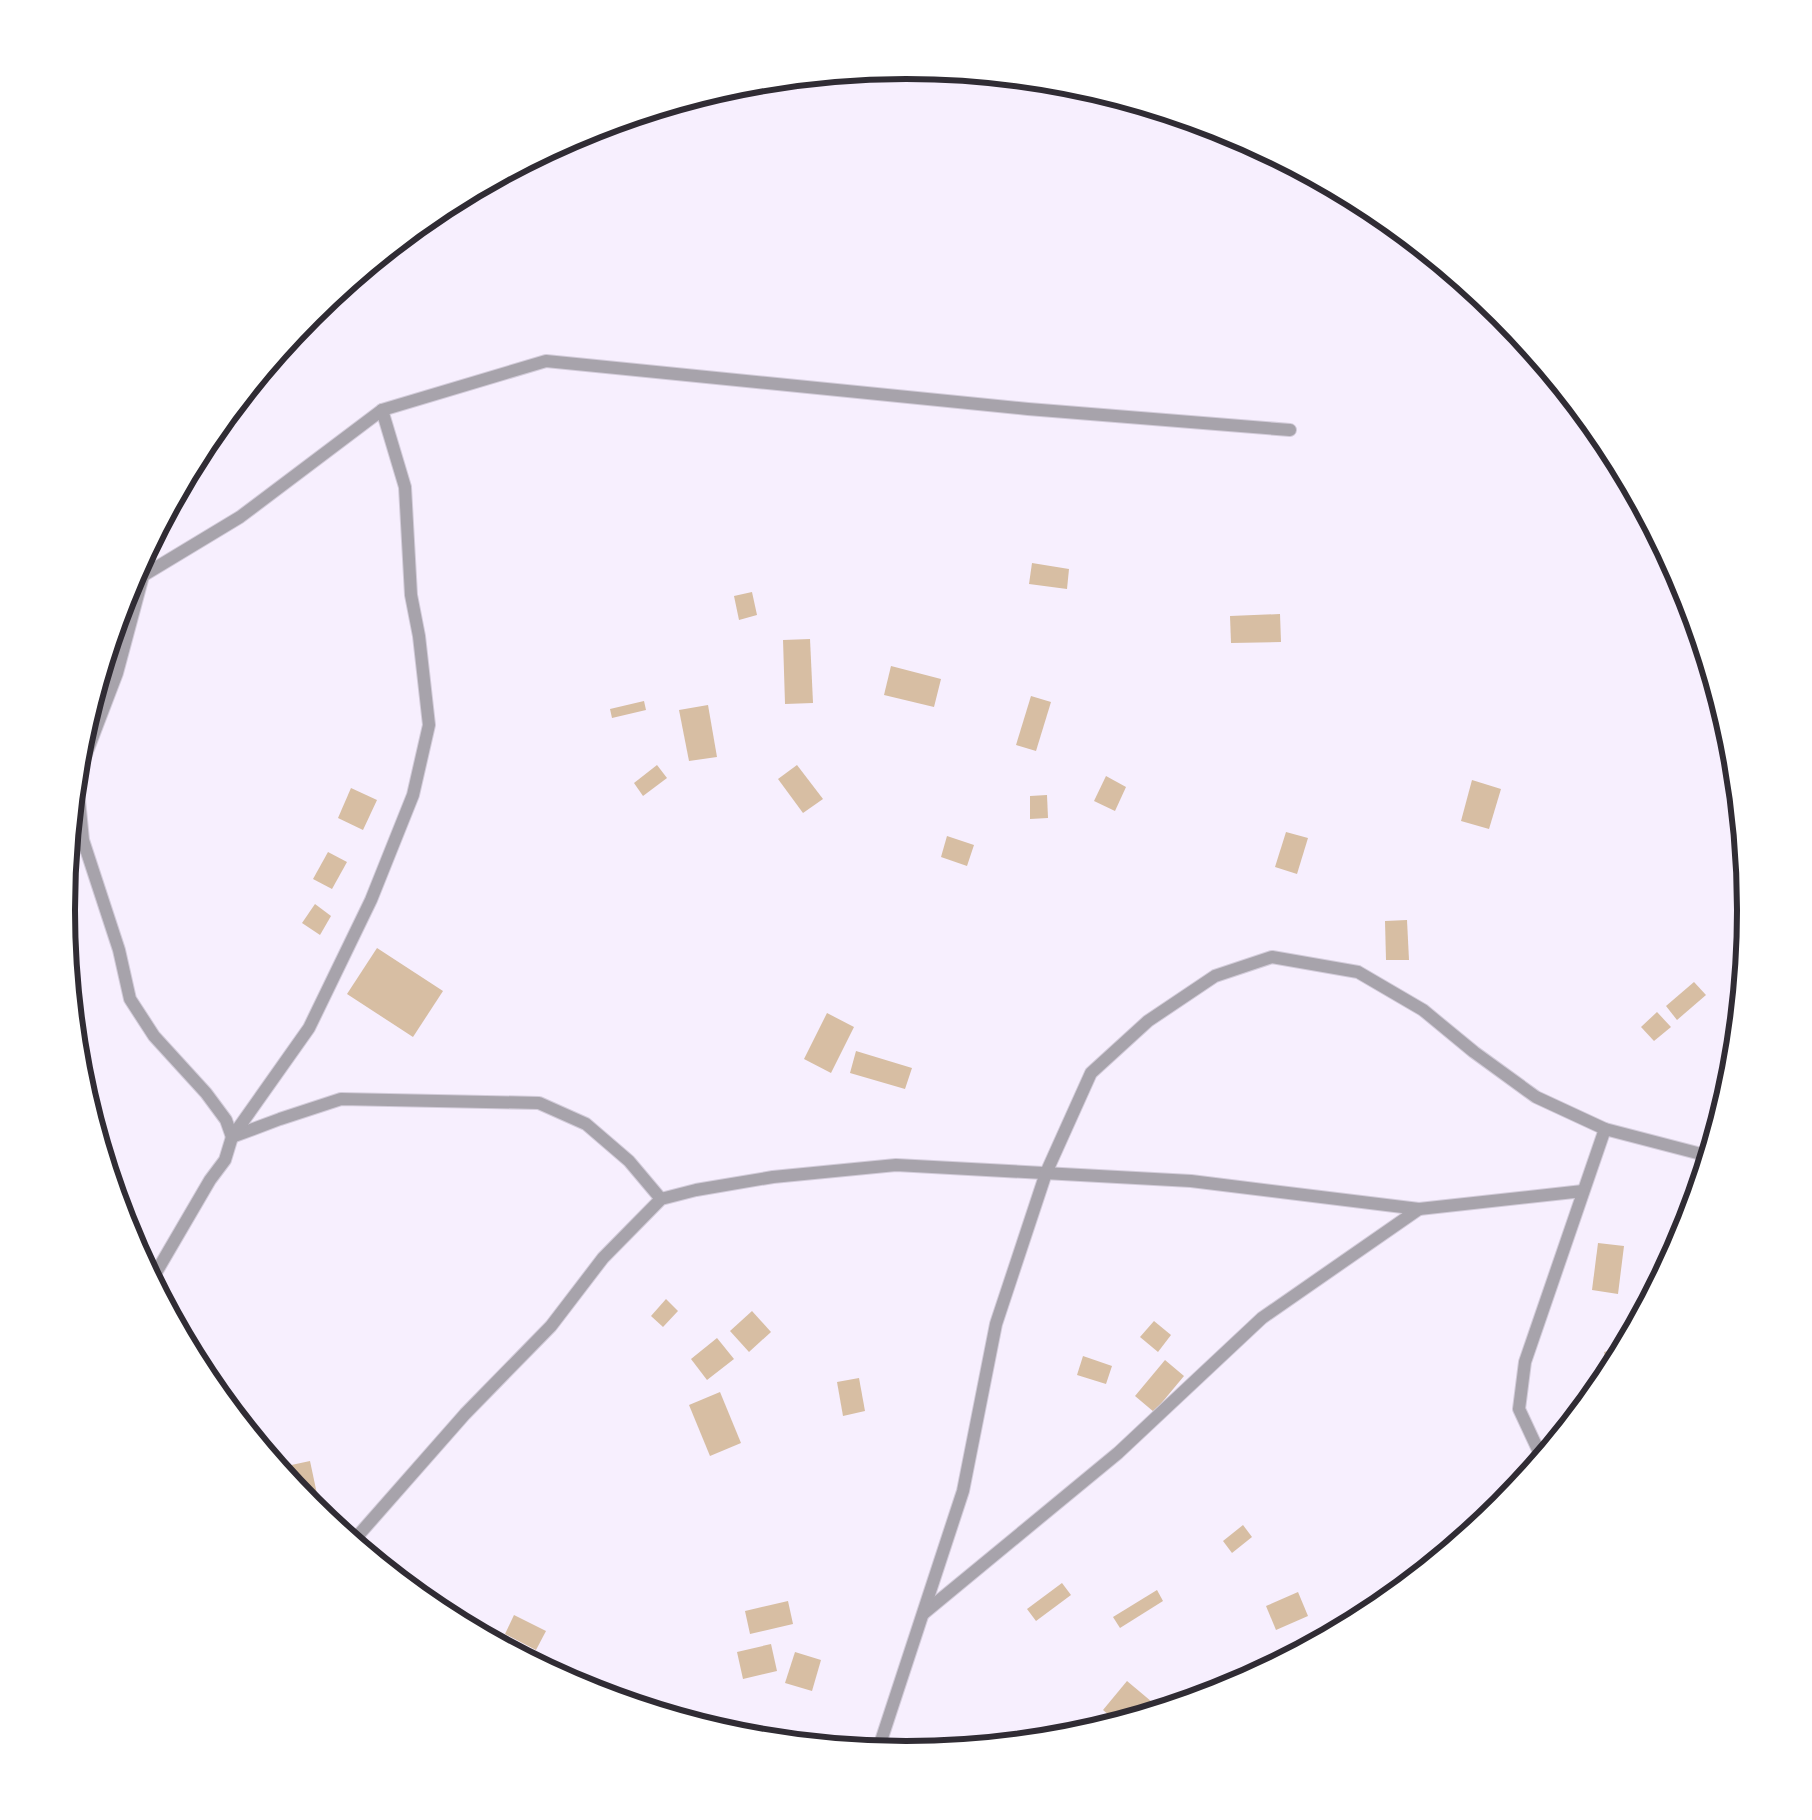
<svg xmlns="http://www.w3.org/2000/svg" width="1812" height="1820" font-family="'Zilla Slab',serif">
<rect width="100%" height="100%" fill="#f7effe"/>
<g fill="#d7bea3">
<polygon points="1032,563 1069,569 1067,589 1029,584"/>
<polygon points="752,592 757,615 739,620 734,596"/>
<polygon points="1280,614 1281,642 1231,643 1230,616"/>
<polygon points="810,639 813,703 785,704 783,640"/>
<polygon points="891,666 941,679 934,707 884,695"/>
<polygon points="1031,696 1051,702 1036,751 1016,745"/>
<polygon points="644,701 646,710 612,718 610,709"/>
<polygon points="708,705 717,757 689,761 679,710"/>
<polygon points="657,765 667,778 643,796 634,783"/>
<polygon points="797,765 823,799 803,813 778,779"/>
<polygon points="1106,776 1126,787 1115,811 1094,801"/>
<polygon points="1472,780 1501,789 1489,829 1461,821"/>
<polygon points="351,788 377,800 363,830 338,818"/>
<polygon points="1047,795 1048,818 1030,819 1030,796"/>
<polygon points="1286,832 1308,838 1297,874 1275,867"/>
<polygon points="947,836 974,845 967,866 941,857"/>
<polygon points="328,852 347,862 332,889 313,879"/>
<polygon points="315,904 331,916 320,935 302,923"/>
<polygon points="1407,920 1409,960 1386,960 1385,921"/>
<polygon points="377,948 443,991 413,1037 347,994"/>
<polygon points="1694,982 1706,995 1677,1020 1666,1006"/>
<polygon points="1657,1012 1671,1027 1654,1041 1641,1027"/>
<polygon points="827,1013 854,1027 831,1073 804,1059"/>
<polygon points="78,1032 84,1035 80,1045 79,1043"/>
<polygon points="856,1051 912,1068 905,1089 850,1073"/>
<polygon points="1598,1243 1624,1246 1618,1294 1592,1290"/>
<polygon points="666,1299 678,1311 663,1327 651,1316"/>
<polygon points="752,1311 771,1332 749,1352 730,1331"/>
<polygon points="1154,1321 1171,1335 1158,1352 1140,1337"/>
<polygon points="717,1338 734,1359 707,1380 691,1359"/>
<polygon points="1619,1348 1608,1369 1604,1352"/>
<polygon points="1083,1356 1112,1366 1106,1384 1077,1375"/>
<polygon points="1165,1360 1184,1376 1154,1412 1135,1396"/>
<polygon points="859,1378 865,1411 843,1416 837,1382"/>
<polygon points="720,1392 741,1443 710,1456 689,1405"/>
<polygon points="310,1461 317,1494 307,1497 282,1467"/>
<polygon points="1243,1525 1252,1537 1232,1553 1223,1541"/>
<polygon points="1062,1583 1071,1595 1036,1621 1027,1609"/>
<polygon points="1157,1590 1163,1601 1120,1628 1113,1617"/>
<polygon points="1298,1592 1308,1616 1276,1630 1266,1606"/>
<polygon points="788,1601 793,1624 750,1634 745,1611"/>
<polygon points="514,1615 546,1631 536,1650 505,1634"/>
<polygon points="771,1644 777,1671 743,1679 737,1652"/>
<polygon points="795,1652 821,1660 812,1691 785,1683"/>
<polygon points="554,1663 616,1694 616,1695 584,1686 552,1668"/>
<polygon points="1127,1681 1158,1707 1115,1720 1103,1710"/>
</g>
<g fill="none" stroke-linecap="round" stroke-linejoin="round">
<defs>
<g id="minor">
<polyline points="134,581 240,517 382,410 546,361 1028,409 1290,430"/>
<polyline points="80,770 117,673 143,576"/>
<polyline points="78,789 83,840 119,950 130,999 154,1036 206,1093 226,1120 232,1137"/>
<polyline points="232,1137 280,1119 341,1099 539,1103 586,1124 629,1161 661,1199"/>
<polyline points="154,1276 210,1180 225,1160 232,1137 309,1028 371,900 413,795 429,725 419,636 411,595 405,487 382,410"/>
<polyline points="1540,1454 1519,1409 1525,1362 1605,1129"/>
<polyline points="355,1539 465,1414 551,1326 603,1258 661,1199 696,1190 773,1177 896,1165 1191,1181 1419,1209 1583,1191"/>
<polyline points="924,1613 1118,1453 1262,1318 1419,1209"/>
<polyline points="879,1747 963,1491 996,1324 1046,1173 1091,1073 1148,1021 1215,976 1272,957 1358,972 1423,1010 1474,1052 1536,1097 1605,1129 1705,1155"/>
</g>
</defs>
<use href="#minor" stroke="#d3ccda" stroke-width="14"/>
<use href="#minor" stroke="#a7a3ab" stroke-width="12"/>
</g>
<path d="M0 0H1812V1820H0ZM75 910a831 831 0 1 1 1662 0a831 831 0 1 1-1662 0Z" fill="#fff" fill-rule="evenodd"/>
<path fill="none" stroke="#302c34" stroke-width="6" d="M75 910a831 831 0 1 1 1662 0a831 831 0 1 1-1662 0Z"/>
</svg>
